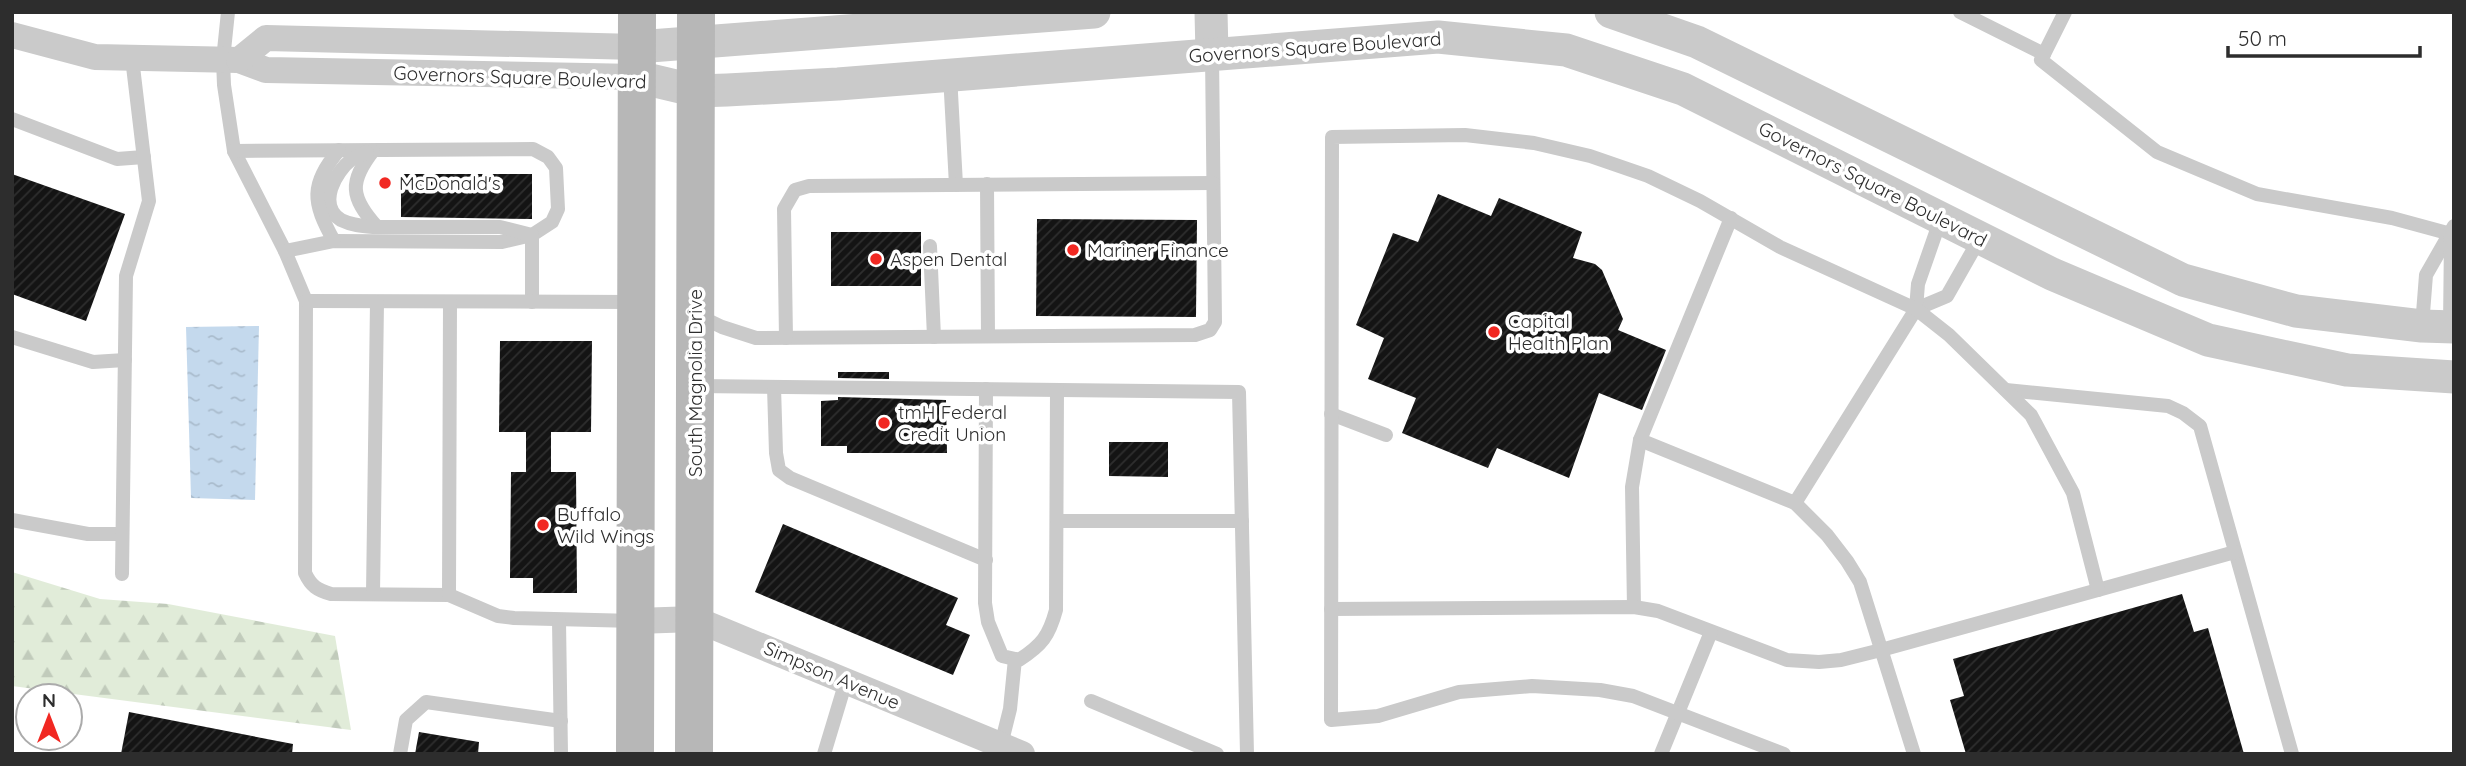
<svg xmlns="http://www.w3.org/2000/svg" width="2466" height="766" font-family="Quicksand,sans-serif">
<defs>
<pattern id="forest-firs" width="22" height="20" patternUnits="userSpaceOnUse" patternTransform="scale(1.75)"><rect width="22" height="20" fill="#e1ecd9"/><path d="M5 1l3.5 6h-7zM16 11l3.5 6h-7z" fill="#c1cbbb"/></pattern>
<pattern id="water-ripples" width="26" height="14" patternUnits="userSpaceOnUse" patternTransform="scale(1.75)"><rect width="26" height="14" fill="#c4d9ed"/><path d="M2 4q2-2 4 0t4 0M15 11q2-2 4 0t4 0" fill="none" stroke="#a9bbcc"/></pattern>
<pattern id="building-hatch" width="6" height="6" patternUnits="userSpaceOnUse" patternTransform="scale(1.75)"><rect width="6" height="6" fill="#141414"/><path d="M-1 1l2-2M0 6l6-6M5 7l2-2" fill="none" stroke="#2e2e2e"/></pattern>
</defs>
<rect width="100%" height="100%" fill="#fff"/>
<polygon fill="url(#forest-firs)" points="12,572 100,599 168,604 335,636 351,730 12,686"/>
<polygon fill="url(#water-ripples)" points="259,326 255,500 191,498 186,327"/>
<g fill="url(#building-hatch)">
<polygon points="12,174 125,214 86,321 12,294"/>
<polygon points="401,174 532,174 532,219 401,217"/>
<polygon points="1438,194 1491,216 1499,198 1582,232 1573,258 1595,264 1602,270 1623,319 1618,330 1666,350 1642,410 1599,393 1569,478 1497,448 1488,468 1402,433 1416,398 1368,379 1384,338 1356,325 1393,233 1418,242"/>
<polygon points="1037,219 1197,220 1196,317 1036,316"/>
<rect x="831" y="232" width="90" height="54"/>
<polygon points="500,341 592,341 591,432 551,432 551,472 576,472 577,593 533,593 533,578 510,578 511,472 526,472 526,432 499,432"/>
<polygon points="838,372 889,372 889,379 838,378"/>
<polygon points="838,397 946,400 947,453 847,453 847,446 821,446 821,401 838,400"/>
<polygon points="1109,442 1168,442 1168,477 1109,476"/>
<polygon points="783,524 958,598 946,625 970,635 953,675 755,592"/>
<polygon points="2182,594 2194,632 2208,628 2244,754 1966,754 1950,700 1964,696 1953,659"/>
<polygon points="129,712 293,744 292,754 121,754"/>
<polygon points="419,732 479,742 478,754 415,754"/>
</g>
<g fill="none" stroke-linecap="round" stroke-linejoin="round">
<g stroke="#cacaca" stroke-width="14">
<path d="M228 12 223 60 224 85 234 151 285 251 306 301 305 573C311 586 317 590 331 594L449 595 498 616 514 618 635 621"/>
<polyline points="1960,12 2044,54"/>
<polyline points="2065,12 2041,60 2157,152 2257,194 2392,218 2451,234"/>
<polyline points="950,75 956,185"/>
<polyline points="12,119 117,159 144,157"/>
<polyline points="234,151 533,149 548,157 556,168 558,209 552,222 532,235 502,242 334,241 285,251"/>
<path d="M373 151C349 182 350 197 377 227"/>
<path d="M367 152C362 155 356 156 352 159 335 172 317 205 341 220 351 225 362 226 373 227H500L532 235V302"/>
<polyline points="987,184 988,336"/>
<path d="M334 241C312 202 310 185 339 150"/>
<polyline points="930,246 934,337"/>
<polyline points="306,301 634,302"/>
<polyline points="1916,309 1947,296 1980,238"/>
<polyline points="699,316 722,327 756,338 1195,335 1210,330 1215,322 1212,54"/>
<polyline points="2422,326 2426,275 2454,226"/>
<polyline points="2450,327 2451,235"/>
<polyline points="12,337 93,362 125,360"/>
<polyline points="786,338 784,209 795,190 809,186 1213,183"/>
<polyline points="696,386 1239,392 1247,754"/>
<polyline points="774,387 776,453 779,470 790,478 986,560"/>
<path d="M986 389 985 603 988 622 1002 656 1019 660C1042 645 1049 636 1056 610L1057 390"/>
<polyline points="2006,390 2168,406 2183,413 2200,426 2292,754"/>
<polyline points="1331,414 1386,435"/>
<polyline points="1640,440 1795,503 1827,535 1847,561 1860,582 1914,754"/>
<polyline points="1795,503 1916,309 1918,284 1941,218"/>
<polyline points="12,520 88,534 122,534"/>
<polyline points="1057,521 1242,521"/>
<polyline points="122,574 126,276 149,201 132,58"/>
<polyline points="373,594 377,302"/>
<polyline points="449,595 450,302"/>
<polyline points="1634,607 1632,487 1640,440 1731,218"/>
<polyline points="1331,609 1634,607 1658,611 1787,660 1819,662 1841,660 1881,650 2235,552"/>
<polyline points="559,621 561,754"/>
<polyline points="1091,701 1217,754"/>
<polyline points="1000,749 1010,709 1015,659"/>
<polyline points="400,754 406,720 426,702 561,721"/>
<polyline points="824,754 846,681"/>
<polyline points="1661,754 1711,632"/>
<polyline points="1784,754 1633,696 1600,690 1532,686 1459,692 1378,716 1331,720 1332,137 1465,135 1534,143 1590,156 1648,176 1700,201 1780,247 1916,309 1949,335 2031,415 2073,493 2098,590"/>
</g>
<g stroke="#cacaca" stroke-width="26">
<polyline points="12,35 95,57 239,60 266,70 638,77"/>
<polyline points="239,60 266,38 637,47"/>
<polyline points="636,621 695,619 1022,754"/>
</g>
<g stroke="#cacaca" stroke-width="33">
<polyline points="1211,12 1212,54"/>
<polyline points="1611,12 1697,42 2183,280 2296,311 2422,326 2454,327"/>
<polyline points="637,47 1094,12"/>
<polyline points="638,77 697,91 727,90 838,84 1438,37 1566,50 1683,89 2052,274 2208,340 2347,370 2454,377"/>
</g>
<g stroke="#b7b7b7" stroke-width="38">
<polyline points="635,754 637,12"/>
<polyline points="694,754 696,12"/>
</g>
</g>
<g fill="#f12822" stroke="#fff" stroke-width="2.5">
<circle cx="385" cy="183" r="7"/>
<circle cx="1073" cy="250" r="7"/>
<circle cx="876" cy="259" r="7"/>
<circle cx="1494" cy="332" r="7"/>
<circle cx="884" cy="423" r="7"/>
<circle cx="543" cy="525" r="7"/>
</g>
<g text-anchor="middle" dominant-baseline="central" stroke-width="7" stroke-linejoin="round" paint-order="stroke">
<g font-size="19" fill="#2d2d2d" stroke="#fff">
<text transform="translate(1315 47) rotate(-4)">Governors Square Boulevard</text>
<text transform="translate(520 77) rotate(2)">Governors Square Boulevard</text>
<text transform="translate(1873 184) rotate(27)">Governors Square Boulevard</text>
<text transform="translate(695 383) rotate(-90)">South Magnolia Drive</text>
<text transform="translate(832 675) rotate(23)">Simpson Avenue</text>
</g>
<g font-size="19" fill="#2d2d2d" stroke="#fff" text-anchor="start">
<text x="399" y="183">McDonald's</text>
<text x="1087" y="250">Mariner Finance</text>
<text x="890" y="259">Aspen Dental</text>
<text x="1508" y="321">Capital<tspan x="1508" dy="22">Health Plan</tspan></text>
<text x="898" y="412">tmH Federal<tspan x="898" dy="22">Credit Union</tspan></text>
<text x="557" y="514">Buffalo<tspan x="557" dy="22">Wild Wings</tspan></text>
</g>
</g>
<rect width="2466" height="766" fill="none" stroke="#2d2d2d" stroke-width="28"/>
<g transform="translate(49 717)"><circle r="33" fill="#ffffff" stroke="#ababab" stroke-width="2"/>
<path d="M0-5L12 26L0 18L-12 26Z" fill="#f12822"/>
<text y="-10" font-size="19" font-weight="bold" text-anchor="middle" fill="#2d2d2d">N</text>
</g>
<path d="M2228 46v10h192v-10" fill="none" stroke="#2d2d2d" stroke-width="3.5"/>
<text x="2238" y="46" font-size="21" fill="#2d2d2d" stroke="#ffffff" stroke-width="5" paint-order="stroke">50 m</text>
</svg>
